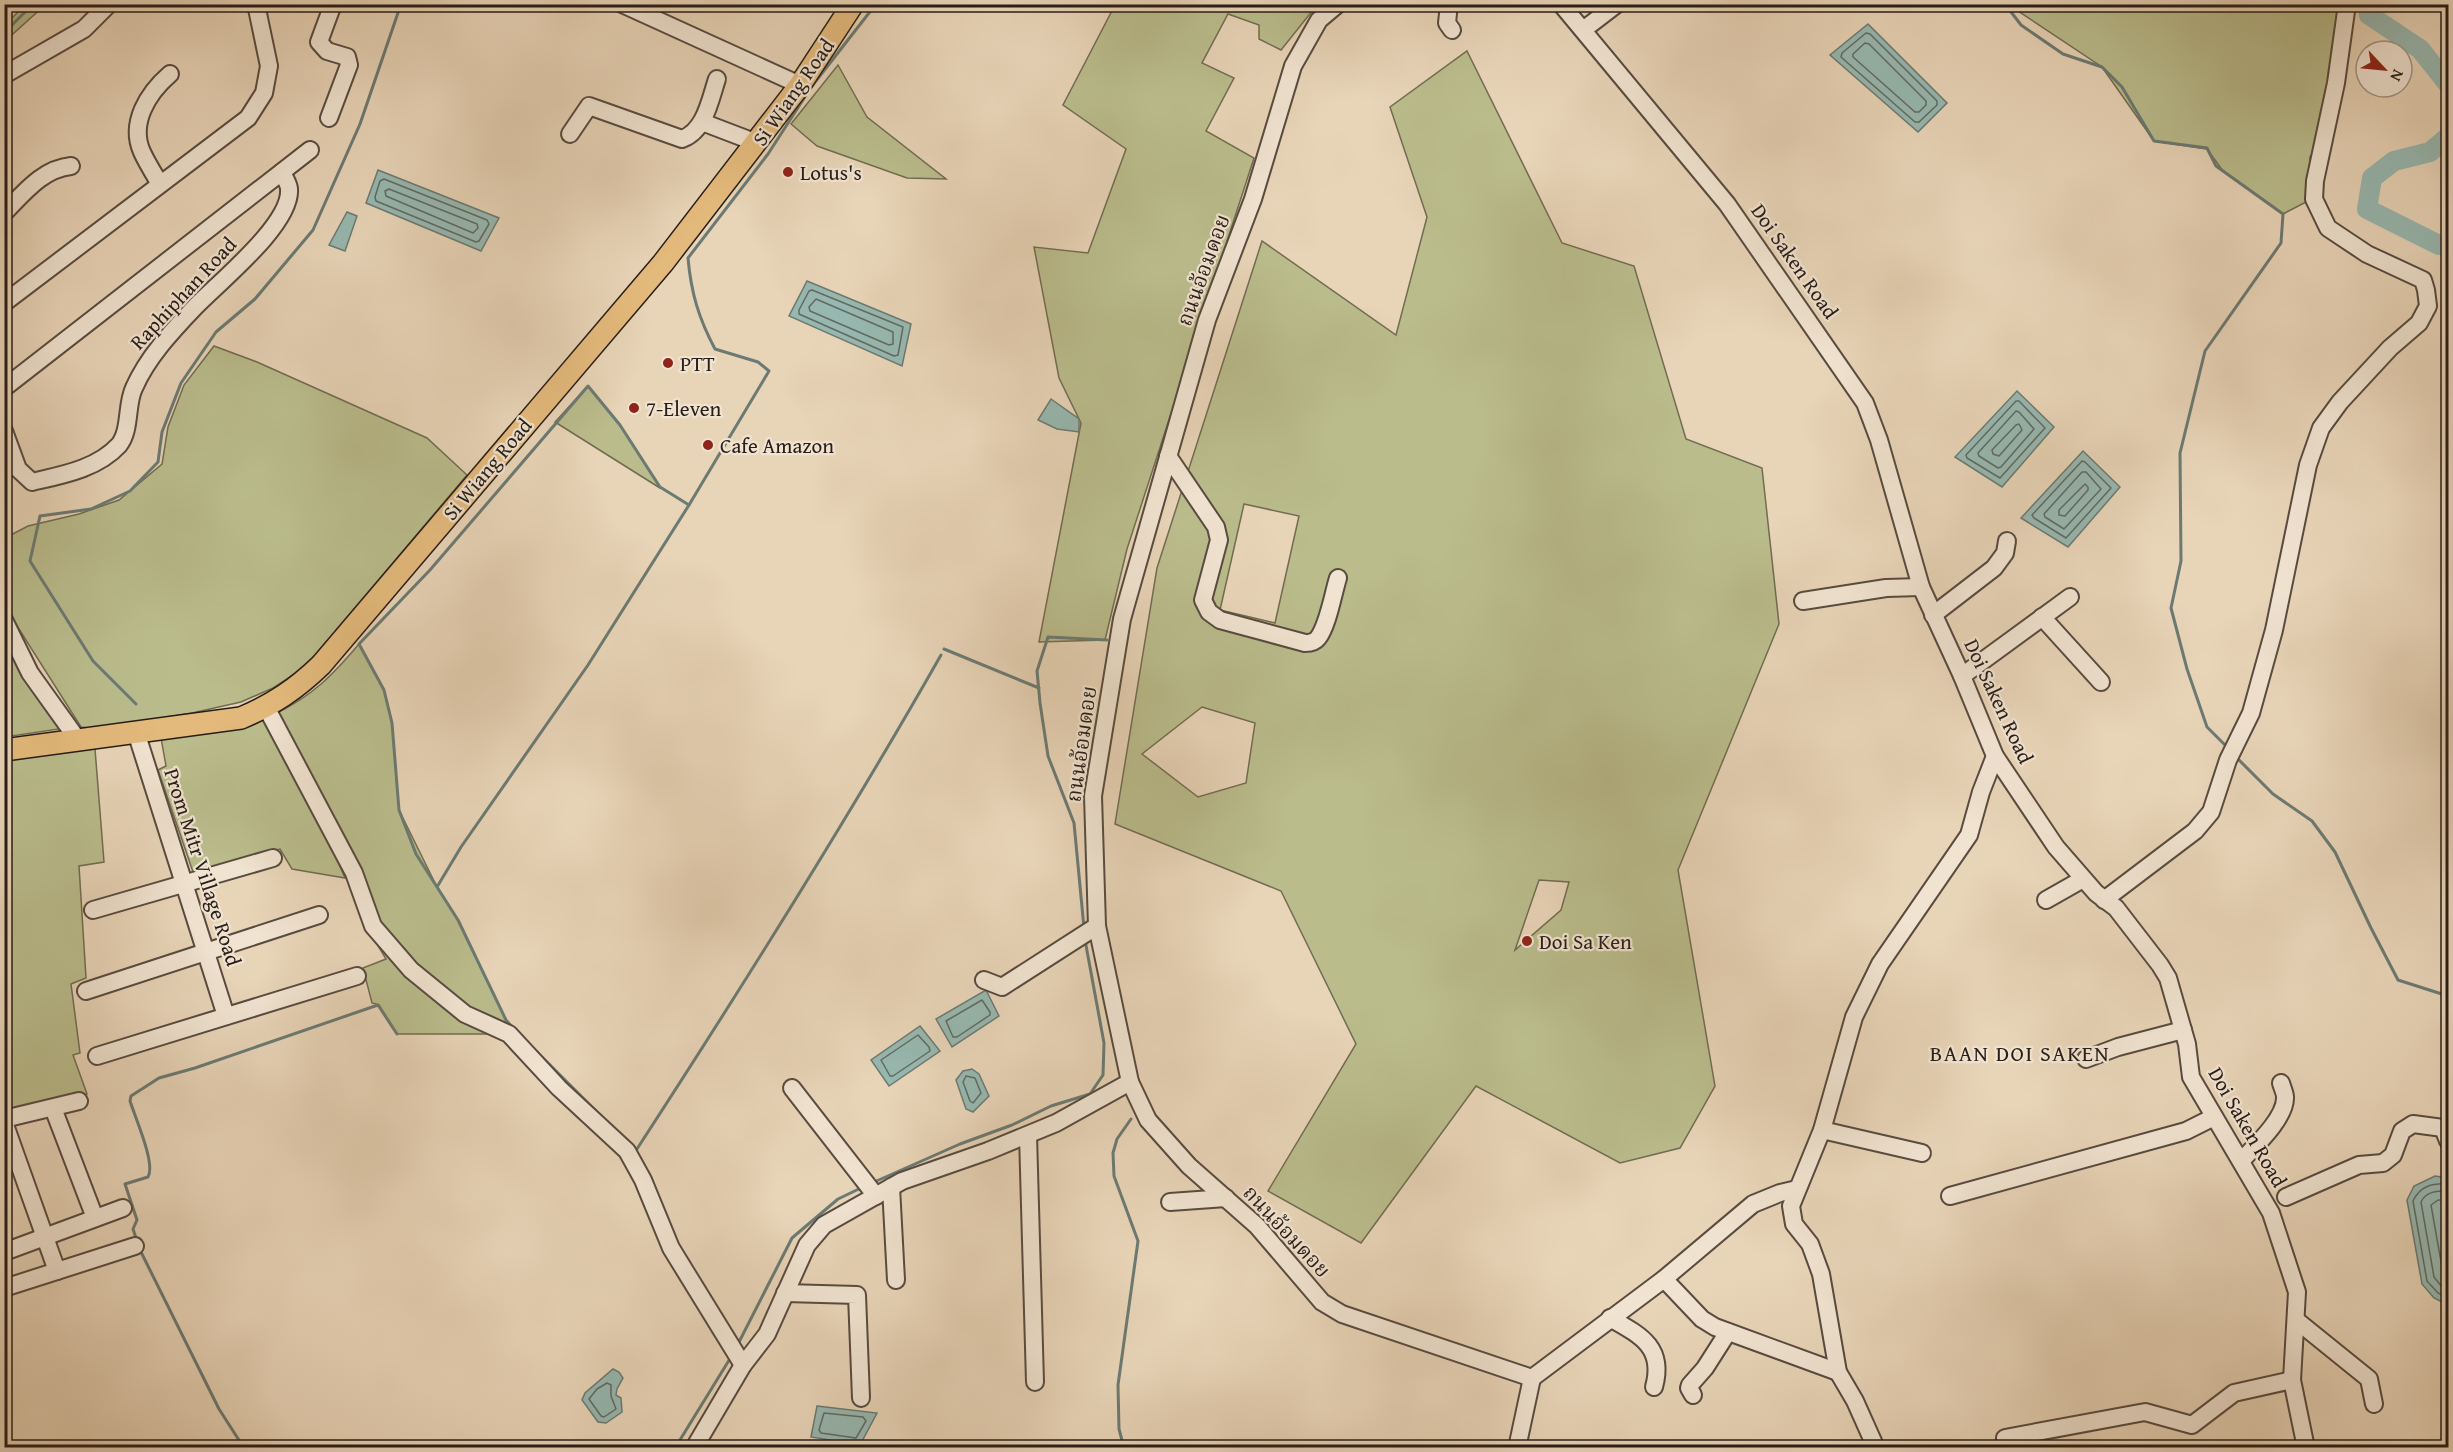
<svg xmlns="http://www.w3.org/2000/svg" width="2453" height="1452" font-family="'Gentium Book Plus','Noto Serif Thai',serif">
<rect width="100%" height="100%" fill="#e8d4b7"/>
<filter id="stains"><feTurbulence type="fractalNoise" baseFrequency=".00333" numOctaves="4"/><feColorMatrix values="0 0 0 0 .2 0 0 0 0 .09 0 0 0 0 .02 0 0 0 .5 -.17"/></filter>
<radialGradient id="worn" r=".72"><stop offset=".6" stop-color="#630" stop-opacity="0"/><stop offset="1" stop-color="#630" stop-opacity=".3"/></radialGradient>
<g fill="#babc8c" stroke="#716c52" stroke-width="1.5" fill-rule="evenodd">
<polygon points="25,5 45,5 5,41 5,25"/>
<polygon points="1115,5 1317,5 1281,50 1259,39 1259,25 1228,14 1202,63 1234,78 1206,131 1254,158 1127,549 1105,640 1039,642 1081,423 1059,378 1034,247 1088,253 1126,149 1063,105"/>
<polygon points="2009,5 2339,5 2320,141 2310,157 2308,201 2283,214 2223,171 2207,149 2154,141 2102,67"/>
<path d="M1467 51 1562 243 1634 266 1686 439 1762 468 1779 624 1678 870 1715 1086 1680 1148 1620 1163 1476 1086 1361 1243 1268 1191 1356 1044 1281 891 1115 824 1157 568 1262 241 1396 335 1427 217 1390 107ZM1244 504 1299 516 1275 623 1220 610ZM1202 707 1255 723 1246 783 1198 797 1142 754ZM1539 880 1569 882 1561 910 1515 950Z"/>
<polygon points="838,65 867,117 946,179 907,178 817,146 791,124"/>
<polygon points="214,346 257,362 427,438 467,475 304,668 273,688 241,702 192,713 97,729 81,727 5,607 5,538 28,526 79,514 119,500 162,464 168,427 184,385"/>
<polygon points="588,386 621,427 660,488 555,422"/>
<polygon points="4,640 20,673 59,729 5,737"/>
<path d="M359 644 384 690 392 723 399 810 437 887 458 920 506 1020 509 1034H397L379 1005 372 1003 363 968 386 959 370 932 367 888 275 714C312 696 332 676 359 644Z"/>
<polygon points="265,719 326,833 345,878 292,869 280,849 193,872 158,770 166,766 161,738 237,727"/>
<polygon points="95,749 104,862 79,866 86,978 71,984 80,1053 73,1055 87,1094 12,1110 4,1057 4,759"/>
</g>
<g fill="#97b8b0" stroke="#6b7a73" stroke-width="1.5">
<polygon points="1868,24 1947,103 1918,132 1830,55"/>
<polygon points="378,170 499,218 481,251 366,203"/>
<polygon points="347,212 357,216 345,251 329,245"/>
<polygon points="807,281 911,324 902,366 789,316"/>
<polygon points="2017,391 2054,427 2002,487 1955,457"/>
<polygon points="1051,399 1079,419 1079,432 1057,429 1038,420"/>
<polygon points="2083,451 2120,487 2068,547 2021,518"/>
<polygon points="986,990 999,1016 952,1047 936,1019"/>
<polygon points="920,1026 940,1051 889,1086 871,1060"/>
<polygon points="972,1069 979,1074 989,1096 973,1112 966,1109 956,1080 963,1071"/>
<polygon points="2435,1176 2448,1178 2448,1305 2434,1298 2422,1284 2407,1200 2414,1186"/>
<polygon points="613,1369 619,1372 623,1378 617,1389 616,1395 621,1398 622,1412 606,1423 598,1422 582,1400 585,1393"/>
<polygon points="817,1406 877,1413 860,1445 811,1437"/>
</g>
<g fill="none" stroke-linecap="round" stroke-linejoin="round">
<g stroke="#606a64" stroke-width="1.5">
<polygon points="1866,33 1870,34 1937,101 1937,105 1919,122 1915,122 1841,57 1842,53"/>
<polygon points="1865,43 1869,44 1926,101 1926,105 1919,112 1915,112 1853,57 1853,54"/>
<polygon points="384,179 487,220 489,224 479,241 476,242 376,201 375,197 380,181"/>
<polygon points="389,189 477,224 478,228 473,233 386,196 385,191"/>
<polygon points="812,290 903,327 898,355 894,356 799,314 799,310 809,291"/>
<polygon points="816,299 893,332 893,344 889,345 810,311 809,307"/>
<polygon points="2016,401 2019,401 2045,428 2000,478 1967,458 1966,455"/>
<polygon points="2016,411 2019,412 2034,429 2001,467 1998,468 1979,456 1978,453"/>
<polygon points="2019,424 2022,430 1999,456 1993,454 1992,450 2016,425"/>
<polygon points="2082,461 2085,462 2111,488 2066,538 2034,518 2032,515"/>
<polygon points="2082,472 2086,472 2101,489 2064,529 2045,517 2044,514"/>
<polygon points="2085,484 2088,487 2088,490 2065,516 2059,515 2059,510"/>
<polygon points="982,1000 990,1012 990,1015 957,1037 953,1037 946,1021"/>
<polygon points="918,1035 929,1047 930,1051 893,1076 890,1076 881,1060"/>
<polygon points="966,1076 975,1078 981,1093 973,1103 970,1101 963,1082"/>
<path d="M2448 1184C2432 1183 2420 1186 2413 1201L2427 1281 2438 1293 2448 1298"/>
<path d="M2448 1191C2437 1191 2426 1191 2421 1202L2434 1277 2442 1287 2448 1290"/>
<polyline points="2448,1200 2438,1200 2431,1205 2443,1273 2448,1280"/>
<polygon points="607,1383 611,1385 611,1396 616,1409 604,1417 601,1416 589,1399 597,1389"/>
<polygon points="824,1413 863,1417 866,1421 856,1438 821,1433 819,1430"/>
</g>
<g stroke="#6b7a73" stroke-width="3">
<polyline points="2005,4 2021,25 2063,54 2102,67 2122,87 2154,141 2207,148 2216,166 2283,214 2281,243 2205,351 2180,453 2181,561 2171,608 2187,669 2207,727 2228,748"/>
<polyline points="4,33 33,4"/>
<path d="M689 505 769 371 758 362 715 349C699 319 691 293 688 258L768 154 812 86 876 4"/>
<polyline points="944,649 1039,688"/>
<polyline points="136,704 93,661 30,561 40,516 91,509 130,491 158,462 162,432 181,383 216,332 255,299 313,230 360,124 401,4"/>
<polyline points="2236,757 2273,794 2312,821 2335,852 2371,928 2398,980 2448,996"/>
<polyline points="437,887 461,847 588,665 689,505 660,487 620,425 588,386 430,570 359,644 384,690 392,723 399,810 416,854 458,920 506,1020 514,1029"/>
<polyline points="1084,928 1074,823 1048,756 1040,703 1037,671 1048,637 1107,640"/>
<polyline points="536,1051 605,1120"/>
<path d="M635 1152C741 989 845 824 941 655"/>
<polyline points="872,1183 960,1144 1012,1125 1051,1106 1090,1094 1103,1075 1104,1043 1085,940"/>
<path d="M137 1241 133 1229 137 1220 125 1184 148 1177C156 1164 135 1117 130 1101L131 1096 159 1078 195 1068 378 1005 397 1034"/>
<polyline points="140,1250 219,1409 244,1448"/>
<polyline points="737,1346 792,1238 838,1199 863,1187"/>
<polyline points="675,1448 731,1357"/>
<polyline points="1124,1448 1119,1429 1118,1385 1138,1241 1114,1176 1113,1153 1117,1139 1131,1119"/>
</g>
<g stroke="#97b8b0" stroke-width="20">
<polyline points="2368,4 2369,15 2420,49 2448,84"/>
<polyline points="2448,137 2430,152 2394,161 2372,178 2367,209 2439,245 2448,245"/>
</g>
<defs>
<g id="minor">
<polyline points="622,4 800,85"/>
<polyline points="1338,4 1319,20 1293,66 1253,199 1207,320 1122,619 1093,796 1097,926 1130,1082 1148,1120 1189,1166 1257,1226 1322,1302 1342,1314 1532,1378"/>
<polyline points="1449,4 1447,23 1452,30"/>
<polyline points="1561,4 1727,204 1865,403 1879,440 1921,587 1962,676 1995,756 2056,847 2096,893 2116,908 2160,965 2168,978 2187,1044 2191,1077 2271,1213 2297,1292 2292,1380 2306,1448"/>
<polyline points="1583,30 1617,4"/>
<polyline points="4,75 84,29 109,4"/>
<polyline points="329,118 349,65 347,57 327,51 319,42 333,4"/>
<polyline points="702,122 757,143"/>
<path d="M570 134 589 106 682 139C705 131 710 100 717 79"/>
<path d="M160 184C154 174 147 163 142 152 129 123 148 93 170 74"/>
<path d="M4 213C24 193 42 169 71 166"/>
<polyline points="4,303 248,118 264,93 269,66 256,4"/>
<polyline points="4,388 310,150"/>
<path d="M4 431 18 469 32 482C62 475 97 469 119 445 131 430 126 404 134 388 147 358 172 331 194 308 218 283 292 224 289 189 289 184 284 177 282 172"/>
<path d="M1168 456 1216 527 1219 540 1203 600 1209 612 1220 620 1305 643C1310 643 1315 642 1318 638 1328 625 1333 594 1338 578"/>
<polyline points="1803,601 1886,588 1921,587"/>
<polyline points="1933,615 1994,568 2005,553 2007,541"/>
<polyline points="2042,617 2101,682"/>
<polyline points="4,620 30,673 78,740"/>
<polyline points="1962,676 2070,597"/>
<polyline points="266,707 354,873 373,926 411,970 465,1014 509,1034 559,1088 627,1151 643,1180 671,1248 743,1365"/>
<polyline points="136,732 226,1016"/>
<polyline points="2046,900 2083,879"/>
<polyline points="2104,900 2195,831 2211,812 2228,760 2251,713 2274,630 2308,465 2321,428 2340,402 2390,348 2419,323 2428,306 2426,290 2423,280 2367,254 2328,228 2314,199 2315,181 2336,83 2347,4"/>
<polyline points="93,910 273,858"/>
<polyline points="984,980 1002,987 1097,926"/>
<polyline points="86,991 319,915"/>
<polyline points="97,1056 357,976"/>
<polyline points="2086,1059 2118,1047 2183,1030"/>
<polyline points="792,1088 876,1196"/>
<polyline points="53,1108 95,1218"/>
<polyline points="4,1119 79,1101"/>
<polyline points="4,1122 57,1271"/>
<polyline points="1822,1130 1922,1153"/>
<polyline points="1028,1135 1035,1382"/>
<path d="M2241 1161C2254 1147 2286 1118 2285 1097 2285 1093 2282 1087 2281 1083"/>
<polyline points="891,1187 896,1280"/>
<polyline points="1950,1196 2186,1131 2214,1117"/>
<polyline points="2286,1197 2359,1165 2383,1163 2393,1155 2402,1131 2413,1124 2443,1128 2448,1141"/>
<polyline points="1170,1202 1226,1198"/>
<polyline points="4,1252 123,1208"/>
<polyline points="1664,1279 1702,1319 1715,1327 1838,1372"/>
<polyline points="4,1288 135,1246"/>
<polyline points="785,1293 857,1295 861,1398"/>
<path d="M1610 1318C1640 1335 1665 1347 1654 1387"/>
<polyline points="2296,1320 2369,1379 2374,1404"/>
<polyline points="1532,1378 1664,1279 1753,1204 1780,1193 1797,1189"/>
<polyline points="1693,1395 1689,1388 1690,1385 1705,1368 1728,1332"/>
<polyline points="2005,1438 2145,1412 2192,1425 2234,1393 2292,1380"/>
<polyline points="694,1448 743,1365 767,1334 807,1245 824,1225 902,1181 988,1151 1056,1123 1130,1082"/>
<polyline points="1517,1448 1532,1378"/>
<polyline points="1876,1448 1855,1401 1838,1372 1821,1274 1810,1244 1794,1224 1791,1206 1822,1130 1854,1017 1880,964 1969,835 1981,792 1995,756"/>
</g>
<path id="major" d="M4 750 241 718C274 704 296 689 321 665L663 263 800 85 853 4"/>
</defs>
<use href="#minor" stroke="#584b40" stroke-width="20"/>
<use href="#major" stroke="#281d18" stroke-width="24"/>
<use href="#minor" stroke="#f0e3d0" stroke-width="16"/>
<use href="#major" stroke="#e4ba7c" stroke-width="21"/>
</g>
<g fill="#8f2418" stroke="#f0e3d0" stroke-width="2">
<circle cx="788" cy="172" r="6"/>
<circle cx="668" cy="363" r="6"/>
<circle cx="634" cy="408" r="6"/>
<circle cx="708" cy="445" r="6"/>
<circle cx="1527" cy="941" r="6"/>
</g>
<g text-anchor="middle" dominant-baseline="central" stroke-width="4.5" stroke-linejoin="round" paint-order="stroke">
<g font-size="21" fill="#281d18" stroke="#f0e3d0">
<text transform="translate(793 92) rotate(-55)">Si Wiang Road</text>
<text transform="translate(1795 261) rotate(55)">Doi Saken Road</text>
<text transform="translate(1203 270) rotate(-70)">ถนนอ้อมดอย</text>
<text transform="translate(183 293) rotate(-47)">Raphiphan Road</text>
<text transform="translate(487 469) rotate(-50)">Si Wiang Road</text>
<text transform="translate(1999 701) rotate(65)">Doi Saken Road</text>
<text transform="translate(1081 744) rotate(-82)">ถนนอ้อมดอย</text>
<text transform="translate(203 867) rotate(72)">Prom Mitr Village Road</text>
<text transform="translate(2248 1127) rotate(60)">Doi Saken Road</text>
<text transform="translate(1287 1231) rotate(47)">ถนนอ้อมดอย</text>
</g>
<g font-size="21" fill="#281d18" stroke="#f0e3d0" text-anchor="start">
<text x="800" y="172">Lotus's</text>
<text x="680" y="363">PTT</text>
<text x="646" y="408">7-Eleven</text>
<text x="720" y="445">Cafe Amazon</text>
<text x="1539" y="941">Doi Sa Ken</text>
</g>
<g font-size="22" letter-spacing="1.5" fill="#281d18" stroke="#f0e3d0">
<text x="2020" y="1053">BAAN DOI SAKEN</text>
</g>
</g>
<rect width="2453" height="1452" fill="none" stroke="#e8d4b7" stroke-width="24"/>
<rect x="6" y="6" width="2441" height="1440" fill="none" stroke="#281d18" stroke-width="3"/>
<rect x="12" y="12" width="2429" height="1428" fill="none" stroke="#281d18" stroke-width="1.5"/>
<g transform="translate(2384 69) rotate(116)"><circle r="28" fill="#f0e3d0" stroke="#a09486" stroke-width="1.5"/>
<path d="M0-4.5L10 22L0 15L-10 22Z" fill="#8f2418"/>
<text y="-9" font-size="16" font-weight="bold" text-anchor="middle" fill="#281d18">N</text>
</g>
<rect width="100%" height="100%" filter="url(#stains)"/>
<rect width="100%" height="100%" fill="url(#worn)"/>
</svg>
